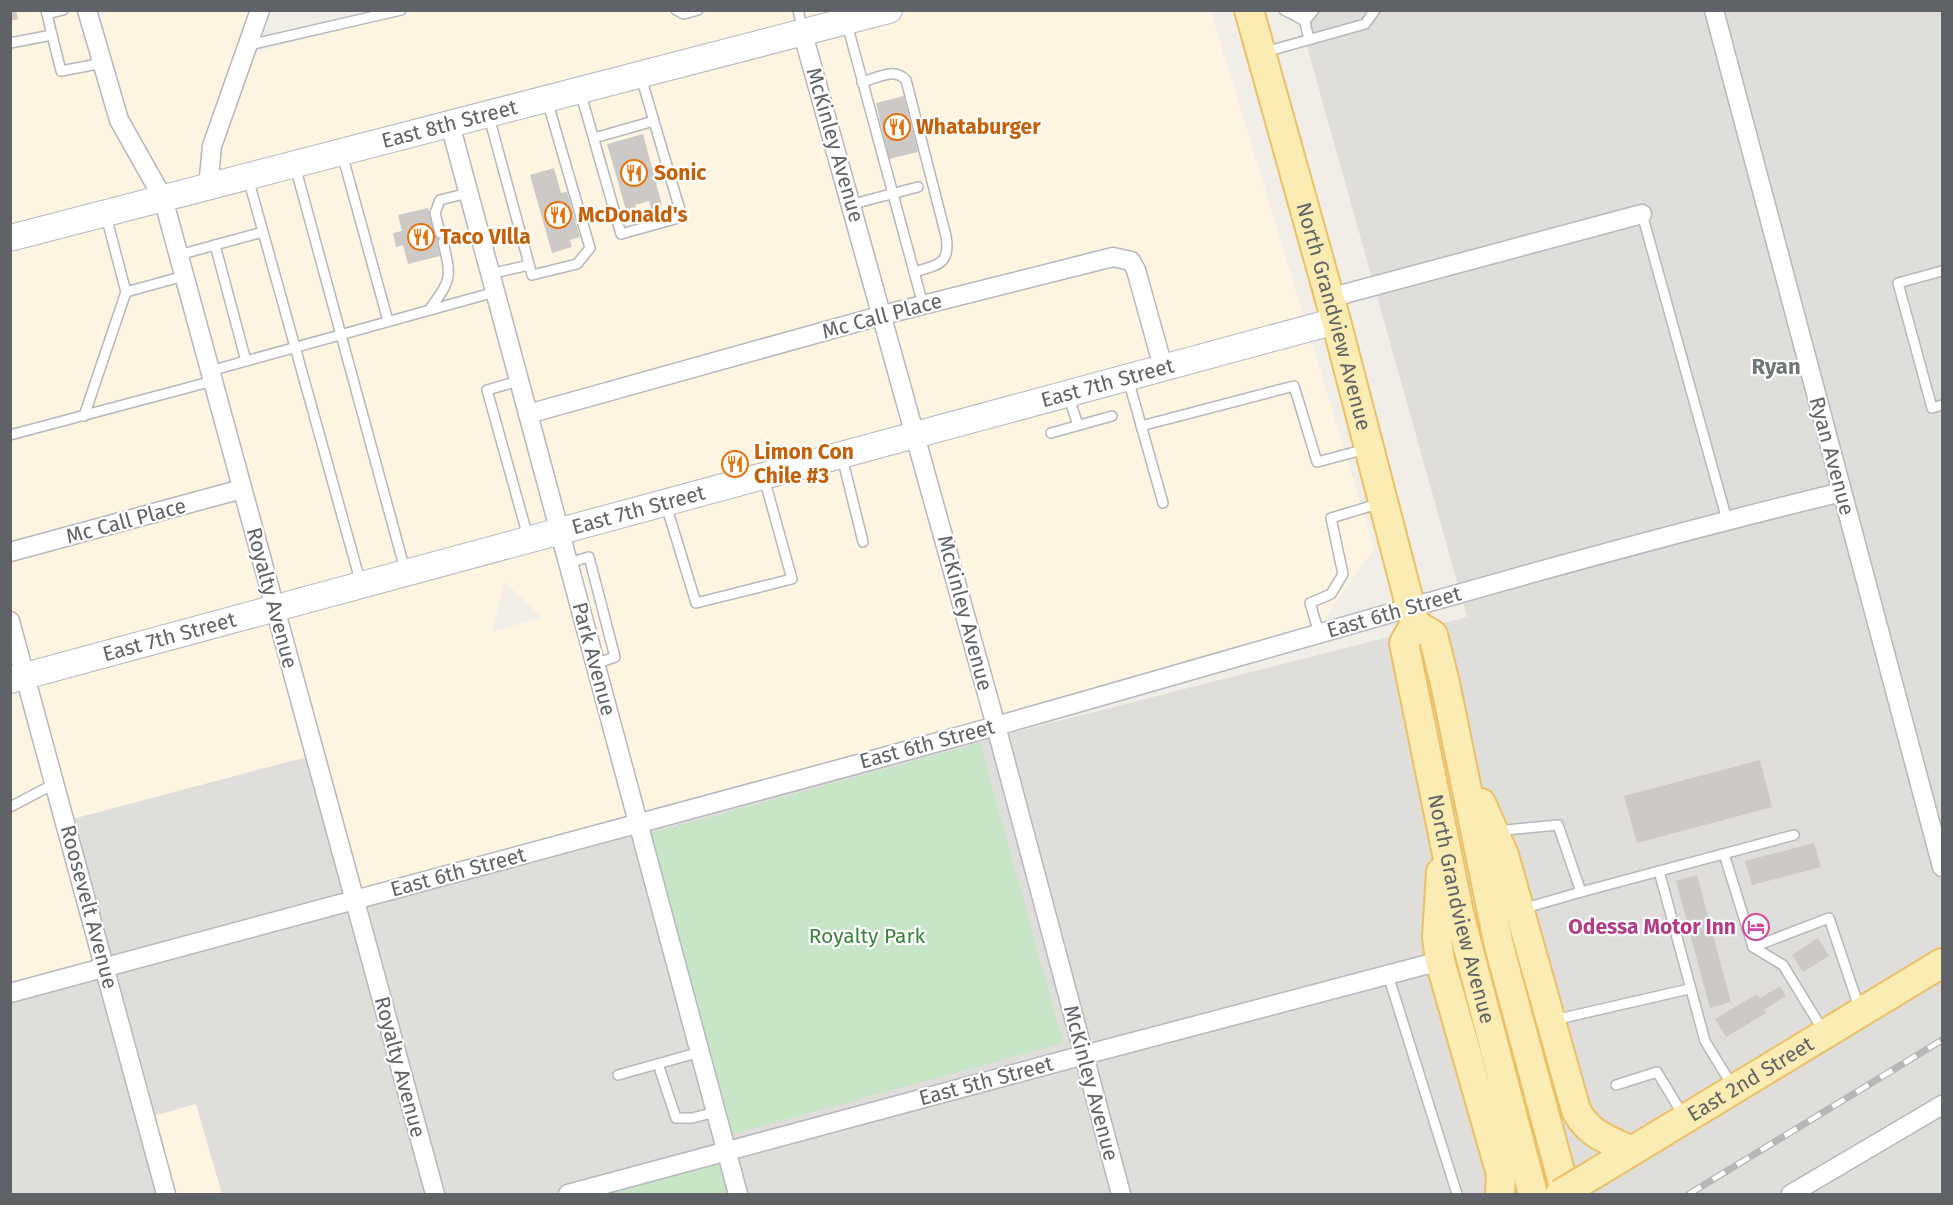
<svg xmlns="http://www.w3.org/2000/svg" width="1953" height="1205" font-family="'Fira Sans',sans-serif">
<rect width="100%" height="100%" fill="#f1eee8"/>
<g fill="#fdf5e1" fill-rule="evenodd">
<path d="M11 11H264L251 53 416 11H1211L1374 548 1323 621 354 900 314 755 65 821 105 967 11 993ZM505 582 541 617 492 632Z"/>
<polygon points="196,1104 222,1194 166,1194 146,1118"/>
</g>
<polygon fill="#e0deda" points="1297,11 1942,11 1942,1194 222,1194 196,1104 146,1118 166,1194 11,1194 11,993 105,967 65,821 315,755 355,900 1467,617"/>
<g fill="#c8e6c7">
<polygon points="980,743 1063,1043 733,1134 651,833"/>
<polygon points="727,1151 738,1194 568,1194"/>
</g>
<g fill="#ccc9c6">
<polygon points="10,10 16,10 18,19 10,21"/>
<polygon points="904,96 918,152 889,159 876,103"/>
<polygon points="643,134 662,205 652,211 649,201 635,205 637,214 628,217 607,144"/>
<polygon points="554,168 561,193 567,192 580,237 570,240 572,247 552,253 530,175"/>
<polygon points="428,208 435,234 447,231 450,241 437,244 440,256 408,264 403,245 396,247 393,233 402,231 398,215"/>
<polygon points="1760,760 1772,807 1637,843 1624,796"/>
<polygon points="1814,843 1821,867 1752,885 1745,861"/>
<polygon points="1697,875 1731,1002 1710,1008 1676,881"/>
<polygon points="1818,938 1829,956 1803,972 1792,955"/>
<polygon points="1780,986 1786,996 1764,1010 1766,1013 1726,1037 1715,1019 1757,994 1760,998"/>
</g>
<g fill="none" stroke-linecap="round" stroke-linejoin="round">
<defs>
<g id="lane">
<polyline points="676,10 684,14 698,10"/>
<polyline points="798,10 803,31"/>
<polyline points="1284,10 1305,21 1314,10"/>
<polyline points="1302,10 1309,39"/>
<polyline points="47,14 63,10"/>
<polyline points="847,24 923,305"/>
<polyline points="52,35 61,71 103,63"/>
<polyline points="10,43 52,35 46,10"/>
<polyline points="249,45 401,10"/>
<polyline points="1265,52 1365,24 1375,10"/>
<path d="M862 82C877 78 894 67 906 80L946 236C951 264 938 265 914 272"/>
<polyline points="580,91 621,234 682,217 641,77"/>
<polyline points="489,117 532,275 577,264 590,248 547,100"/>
<polyline points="594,138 654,121"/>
<polyline points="342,154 388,321"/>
<polyline points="295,166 405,570"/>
<polyline points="248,178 361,584"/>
<polyline points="853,204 918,187"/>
<polyline points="1642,214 1727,520"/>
<polyline points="440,233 435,213 440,200 468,193"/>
<polyline points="179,255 215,245"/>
<polyline points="1942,271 1898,283 1932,408 1942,405"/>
<polyline points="490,274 529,265"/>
<polyline points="126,292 184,276"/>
<path d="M429 310C451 280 452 279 443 242"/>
<polyline points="246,361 215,245 263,232"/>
<polyline points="210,371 495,292"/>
<polyline points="1128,379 1163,503"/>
<polyline points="519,381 487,390 528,537"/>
<polyline points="1068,395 1078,425"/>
<polyline points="84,416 126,292 106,216"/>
<polyline points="1141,426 1294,386 1317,462 1366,449"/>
<polyline points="1051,433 1112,416"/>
<polyline points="10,435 213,381"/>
<polyline points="842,457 863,542"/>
<polyline points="666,505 696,603 792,579 764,478"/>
<polyline points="568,563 589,557 615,657 595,664"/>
<polyline points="1319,633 1310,603 1331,594 1343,574 1331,518 1381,503"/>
<polyline points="10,807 54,784"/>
<polyline points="1496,831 1558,825 1581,892 1794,835"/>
<polyline points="1724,854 1753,947 1783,965 1824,1032"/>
<polyline points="1659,871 1705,1041 1733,1087"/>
<polyline points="1522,909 1581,892"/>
<polyline points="1753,947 1829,918 1860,1010"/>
<polyline points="1388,975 1457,1194"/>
<polyline points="1554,1020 1689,989"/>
<polyline points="658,1064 676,1118 692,1118 716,1112"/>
<polyline points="618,1075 700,1052"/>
<polyline points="1616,1085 1657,1072 1683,1115"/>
</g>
<g id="street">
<polyline points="87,10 119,120 163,198 435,1194"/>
<polyline points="1714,10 1942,867"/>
<polyline points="803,34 996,726 1121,1194"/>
<polyline points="450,124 738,1194"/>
<polyline points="208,187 212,146 260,10"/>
<polyline points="1329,298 1642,214"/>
<polyline points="528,414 883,315 1113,257 1131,261 1136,270 1163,367"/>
<polyline points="10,552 242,489"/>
<polyline points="10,621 166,1194"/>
<path d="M10 993C339 904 668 817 996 726 1278 647 1557 561 1842 492"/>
<polyline points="568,1194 1084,1055 1440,961"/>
<polyline points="1791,1194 1942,1105"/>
</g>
<g id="secondary">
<path id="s1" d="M10 238 889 10"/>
<path id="s2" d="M10 680 1336 321"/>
</g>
<g id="primary">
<path id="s3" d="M1249 10 1336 321 1415 624 1433 635 1445 683 1499 946 1566 1194"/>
<path id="s4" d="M1415 624 1404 643 1459 913 1533 1194"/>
<path d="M1481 803 1504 855 1576 1110C1588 1134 1608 1140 1632 1151"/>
<polyline points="1441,872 1437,937 1440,961 1501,1174 1500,1194"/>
<path id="s5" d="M1594 1174 1942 963"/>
</g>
</defs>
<use href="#lane" stroke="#b5b8bc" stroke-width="12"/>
<use href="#street" stroke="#b5b8bc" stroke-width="21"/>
<use href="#secondary" stroke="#b6babf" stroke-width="28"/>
<use href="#primary" stroke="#ebc067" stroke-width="32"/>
<use href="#lane" stroke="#fff" stroke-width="9"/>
<use href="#street" stroke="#fff" stroke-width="18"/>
<use href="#secondary" stroke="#fff" stroke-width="26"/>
<use href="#primary" stroke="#fbecb3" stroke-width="28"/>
<defs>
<polyline id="rail" points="1689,1194 1942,1040"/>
</defs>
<use href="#rail" stroke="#b6b7b8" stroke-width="7"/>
<use href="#rail" stroke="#fff" stroke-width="4.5" stroke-dasharray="14" stroke-linecap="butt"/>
<defs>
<polyline id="primary-bridge" points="1560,1194 1594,1174"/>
</defs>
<use href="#primary-bridge" stroke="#ebc067" stroke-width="32" stroke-linecap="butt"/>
<use href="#primary-bridge" stroke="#fbecb3" stroke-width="28"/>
</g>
<defs>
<symbol id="restaurant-ring" viewBox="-11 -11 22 22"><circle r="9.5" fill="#fff" stroke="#e8710a" stroke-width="1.5"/><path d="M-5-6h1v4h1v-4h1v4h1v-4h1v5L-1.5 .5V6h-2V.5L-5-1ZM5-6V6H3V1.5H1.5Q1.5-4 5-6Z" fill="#e8710a"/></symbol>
<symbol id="hotel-ring" viewBox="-11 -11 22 22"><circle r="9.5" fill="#fff" stroke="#d1479c" stroke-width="1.5"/><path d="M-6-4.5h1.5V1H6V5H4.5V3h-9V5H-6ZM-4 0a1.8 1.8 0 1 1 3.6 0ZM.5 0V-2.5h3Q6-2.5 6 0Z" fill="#d1479c"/></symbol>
</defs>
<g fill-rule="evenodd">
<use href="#restaurant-ring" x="882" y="112" width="30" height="30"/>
<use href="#restaurant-ring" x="619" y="158" width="30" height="30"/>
<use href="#restaurant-ring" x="543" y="200" width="30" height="30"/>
<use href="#restaurant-ring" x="406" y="222" width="30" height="30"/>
<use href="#restaurant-ring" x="720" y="449" width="30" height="30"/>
<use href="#hotel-ring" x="1741" y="912" width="30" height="30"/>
</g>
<g text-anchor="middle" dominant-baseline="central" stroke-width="4.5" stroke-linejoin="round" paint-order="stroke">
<g font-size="21" fill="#5f6368" stroke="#fff">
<text stroke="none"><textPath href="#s1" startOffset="454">East 8th Street</textPath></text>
<text transform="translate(835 145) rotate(74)">McKinley Avenue</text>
<text transform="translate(882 316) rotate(-15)">Mc Call Place</text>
<text stroke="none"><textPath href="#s3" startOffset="318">North Grandview Avenue</textPath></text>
<text stroke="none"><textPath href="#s2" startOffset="1137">East 7th Street</textPath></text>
<text transform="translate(1832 456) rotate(75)">Ryan Avenue</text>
<text stroke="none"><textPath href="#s2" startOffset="651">East 7th Street</textPath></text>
<text transform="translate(126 521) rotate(-15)">Mc Call Place</text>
<text transform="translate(272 598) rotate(75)">Royalty Avenue</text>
<text transform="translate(1394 612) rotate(-16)">East 6th Street</text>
<text transform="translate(965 613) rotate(75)">McKinley Avenue</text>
<text stroke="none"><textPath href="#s2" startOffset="165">East 7th Street</textPath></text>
<text transform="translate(594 659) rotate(75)">Park Avenue</text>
<text transform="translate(927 744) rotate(-15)">East 6th Street</text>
<text transform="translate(458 872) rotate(-15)">East 6th Street</text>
<text transform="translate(89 907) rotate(75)">Roosevelt Avenue</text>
<text stroke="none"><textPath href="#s4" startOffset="294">North Grandview Avenue</textPath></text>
<text transform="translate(400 1067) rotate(75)">Royalty Avenue</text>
<text stroke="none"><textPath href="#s5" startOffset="183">East 2nd Street</textPath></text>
<text transform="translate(986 1081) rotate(-15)">East 5th Street</text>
<text transform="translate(1091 1083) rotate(75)">McKinley Avenue</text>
</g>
<g font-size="21" font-weight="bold" fill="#c56008" stroke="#fff" text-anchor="start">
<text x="916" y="127">Whataburger</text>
<text x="654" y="173">Sonic</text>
<text x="578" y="215">McDonald's</text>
<text x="440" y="237">Taco VIlla</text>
<text x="754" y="452">Limon Con<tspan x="754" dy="24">Chile #3</tspan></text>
</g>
<g font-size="21" font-weight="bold" fill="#b23c85" stroke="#fff" text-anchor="end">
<text x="1736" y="927">Odessa Motor Inn</text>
</g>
<g font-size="21" fill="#3a843a" stroke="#fff">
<text x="867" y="936">Royalty Park</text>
</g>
<g font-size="22" font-weight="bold" fill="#70757a" stroke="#fff">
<text x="1776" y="366">Ryan</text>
</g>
</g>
<rect width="1953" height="1205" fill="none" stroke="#5f6368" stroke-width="24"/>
</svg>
